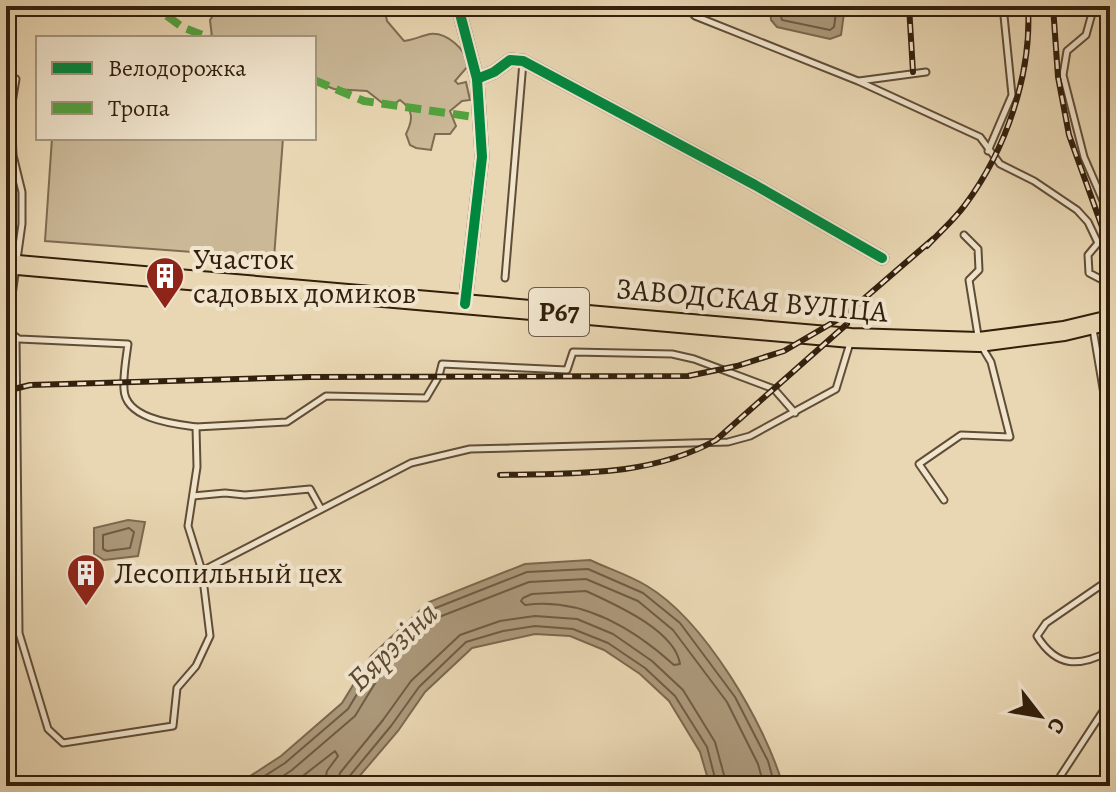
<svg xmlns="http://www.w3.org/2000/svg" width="1116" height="792" font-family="Alegreya,serif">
<rect width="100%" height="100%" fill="#e9d7b3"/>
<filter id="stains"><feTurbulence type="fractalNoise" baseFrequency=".0025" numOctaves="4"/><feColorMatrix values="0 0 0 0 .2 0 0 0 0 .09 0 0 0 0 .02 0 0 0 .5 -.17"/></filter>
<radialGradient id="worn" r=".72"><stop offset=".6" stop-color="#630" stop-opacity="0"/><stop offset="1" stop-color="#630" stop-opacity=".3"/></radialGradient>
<g fill="#cab897" stroke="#7e6c52" stroke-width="2">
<path d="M225 6H384L387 21 404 41C413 40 421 36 430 34 447 32 467 50 468 66L455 81 458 84 466 82 470 100 462 101 450 111 456 126 450 134H435L431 150 416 148 410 145 406 134C413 120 414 110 400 100L391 106 385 105 367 91 334 89 314 81V38L212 37 210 20 217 10Z"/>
<polygon points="52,138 283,138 274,258 45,241"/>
</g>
<g fill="#ab987a" stroke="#7b684e" stroke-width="2">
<polygon points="770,6 845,6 841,35 830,39 777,27 771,20"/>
<polygon points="128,520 145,522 138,556 104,560 94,554 94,528"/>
<path d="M590 560C609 569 629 575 647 586 704 620 765 723 783 786H710L700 752 669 701 640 674 604 650 570 636 535 634 472 648 425 692 398 731 351 786H235L281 756 342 703 371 656 429 602 525 564Z"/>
</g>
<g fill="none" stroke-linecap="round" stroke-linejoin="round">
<g stroke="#6e5c43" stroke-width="2">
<polyline points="778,6 782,20 830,30 834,27 837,6"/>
<polygon points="129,528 134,532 130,548 107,551 103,549 103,535"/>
<path d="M586 591C614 604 675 630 680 664L674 665C633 628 582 597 525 605L521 601 523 598 532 594Z"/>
<polyline points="249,786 285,763 348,709 377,661 433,609 527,572 588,569 643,593 680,623 735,697 768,761 775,786"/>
<polyline points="268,786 292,770 355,716 385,667 439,617 529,582 586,579 638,601 673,630 727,702 758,764 764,786"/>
<polyline points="290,786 335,751 338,756 327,771 324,786"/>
<polyline points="336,786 340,773 383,720 411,681 460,635 500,621 535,616 577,619 613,634 652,661 683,690 715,742 727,786"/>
<polyline points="347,786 348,778 391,726 419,687 466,642 503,631 535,626 573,629 608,643 645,668 675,696 707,747 717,786"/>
</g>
<defs>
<g id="service">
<polyline points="685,6 695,16 858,81 980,137 1000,164 1034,181 1077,210 1088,222 1098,243 1088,255 1089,273 1110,284"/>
<polyline points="1094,6 1086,35 1067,51 1063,75 1084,157 1110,217"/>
<polyline points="859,81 926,72"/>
<path d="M6 107 11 109 13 155 22 192V224L7 331 19 339 128 344C126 359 123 374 124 389 125 419 174 424 196 427L197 467 188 526 202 571 411 463 470 449 728 442 750 436 836 389 850 343"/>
<polyline points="11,109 16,79"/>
<polyline points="988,151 1012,95 1003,6"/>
<polyline points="505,278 523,62"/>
<polyline points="1093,329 1107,412 1110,411"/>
<polyline points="16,337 19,633 48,729 63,743 173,726 177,688 196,666 210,636 202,571"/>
<polyline points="6,379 16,377"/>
<polyline points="196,427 287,422 326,396 426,398 439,376 442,364 567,370 573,352 672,354 694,359 774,389 795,413"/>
<polyline points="193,496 225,493 245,495 310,489 321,509"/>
<polyline points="944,500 919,464 961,435 1010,437 991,362 979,342 969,280 979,270 978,249 964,235"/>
<path d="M1110 579 1046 623 1037 636C1057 668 1079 667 1110 651"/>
<polyline points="1054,786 1105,708 1110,692"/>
</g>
<g id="minor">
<polyline points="458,6 477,79 494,72 510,60 523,61 755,185 882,258"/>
<polyline points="465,304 482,157 477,79"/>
</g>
<polyline id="primary" points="6,264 851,338 979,342 1064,331 1110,320"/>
</defs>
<use href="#service" stroke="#604d36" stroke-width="9"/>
<use href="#minor" stroke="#604d36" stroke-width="15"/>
<use href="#primary" stroke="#321f0c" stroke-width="22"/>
<use href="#service" stroke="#f1e5ce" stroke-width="5"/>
<use href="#minor" stroke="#f1e5ce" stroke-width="11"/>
<use href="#primary" stroke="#e9d7b3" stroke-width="18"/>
<defs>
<g id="rail">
<polyline points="909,6 913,72"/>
<polyline points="1053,6 1058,77 1069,135 1110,249"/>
<path d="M927 246C940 232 954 220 965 205 1006 150 1032 74 1028 6"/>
<polyline points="6,391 30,385 310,377 688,376 737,366 784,351 844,316 933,239"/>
<path d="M500 475C574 473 650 477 716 440L847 324"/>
</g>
</defs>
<use href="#rail" stroke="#321f0c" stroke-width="6"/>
<use href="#rail" stroke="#f1e5ce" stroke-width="3" stroke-dasharray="9" stroke-linecap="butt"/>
<g stroke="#52a23e" stroke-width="8" stroke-dasharray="16 8" stroke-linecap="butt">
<polyline points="48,6 163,13 182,27 210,38"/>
<polyline points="314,80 364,101 481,118"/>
</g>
<defs>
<g id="cycleway">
<polyline points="458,6 477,79 494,72 510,60 523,61 755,185 882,258"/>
<polyline points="465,304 482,157 477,79"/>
</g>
</defs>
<use href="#cycleway" stroke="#f1e5ce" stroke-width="15"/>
<use href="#cycleway" stroke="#00873e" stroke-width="10"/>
</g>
<defs>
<symbol id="building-pin" viewBox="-11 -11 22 30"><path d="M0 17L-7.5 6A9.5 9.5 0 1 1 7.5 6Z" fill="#8f2418" stroke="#f1e5ce"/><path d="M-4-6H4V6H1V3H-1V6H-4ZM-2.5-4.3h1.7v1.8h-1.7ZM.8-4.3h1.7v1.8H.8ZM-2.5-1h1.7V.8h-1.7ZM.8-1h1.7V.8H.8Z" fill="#fff"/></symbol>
</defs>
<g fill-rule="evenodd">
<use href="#building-pin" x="143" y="254" width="44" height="60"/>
<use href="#building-pin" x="64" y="551" width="44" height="60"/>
</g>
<g text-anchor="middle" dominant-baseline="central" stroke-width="8" stroke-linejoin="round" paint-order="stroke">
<rect fill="#f1e5ce" stroke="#6b5a46" stroke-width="2" x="529" y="288" width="60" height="48" rx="6"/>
<g font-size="28" font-weight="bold" fill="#321f0c">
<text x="559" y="312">Р67</text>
</g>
<g font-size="30" fill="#321f0c" stroke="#f1e5ce" text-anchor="start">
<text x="193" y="259">Участок<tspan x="193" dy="34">садовых домиков</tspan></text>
<text x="114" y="573">Лесопильный цех</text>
</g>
<g font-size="30" fill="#321f0c" stroke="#f1e5ce">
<text transform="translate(752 300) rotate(5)">ЗАВОДСКАЯ ВУЛІЦА</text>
</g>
<g font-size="32" font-style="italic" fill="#5c4932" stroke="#f1e5ce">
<text transform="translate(392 646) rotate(-44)">Бярэзіна</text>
</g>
</g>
<rect width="1116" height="792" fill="none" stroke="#e9d7b3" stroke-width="32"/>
<rect x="8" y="8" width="1100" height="776" fill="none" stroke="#321f0c" stroke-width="4"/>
<rect x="16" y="16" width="1084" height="760" fill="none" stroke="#321f0c" stroke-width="2"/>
<rect x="36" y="36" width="280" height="104" fill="#f1e5ce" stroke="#a59680" stroke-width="2"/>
<rect x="52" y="62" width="40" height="12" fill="#00873e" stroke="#a59680" stroke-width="2"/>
<text x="108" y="76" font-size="24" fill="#321f0c">Велодорожка</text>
<rect x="52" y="102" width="40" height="12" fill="#52a23e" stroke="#a59680" stroke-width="2"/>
<text x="108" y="116" font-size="24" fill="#321f0c">Тропа</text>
<g transform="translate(1040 716) rotate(121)" stroke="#f1e5ce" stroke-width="6" paint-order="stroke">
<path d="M0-6L14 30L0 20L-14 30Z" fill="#321f0c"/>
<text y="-12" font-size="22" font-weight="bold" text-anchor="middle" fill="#321f0c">С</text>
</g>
<rect width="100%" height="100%" filter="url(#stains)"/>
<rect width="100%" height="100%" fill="url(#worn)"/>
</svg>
